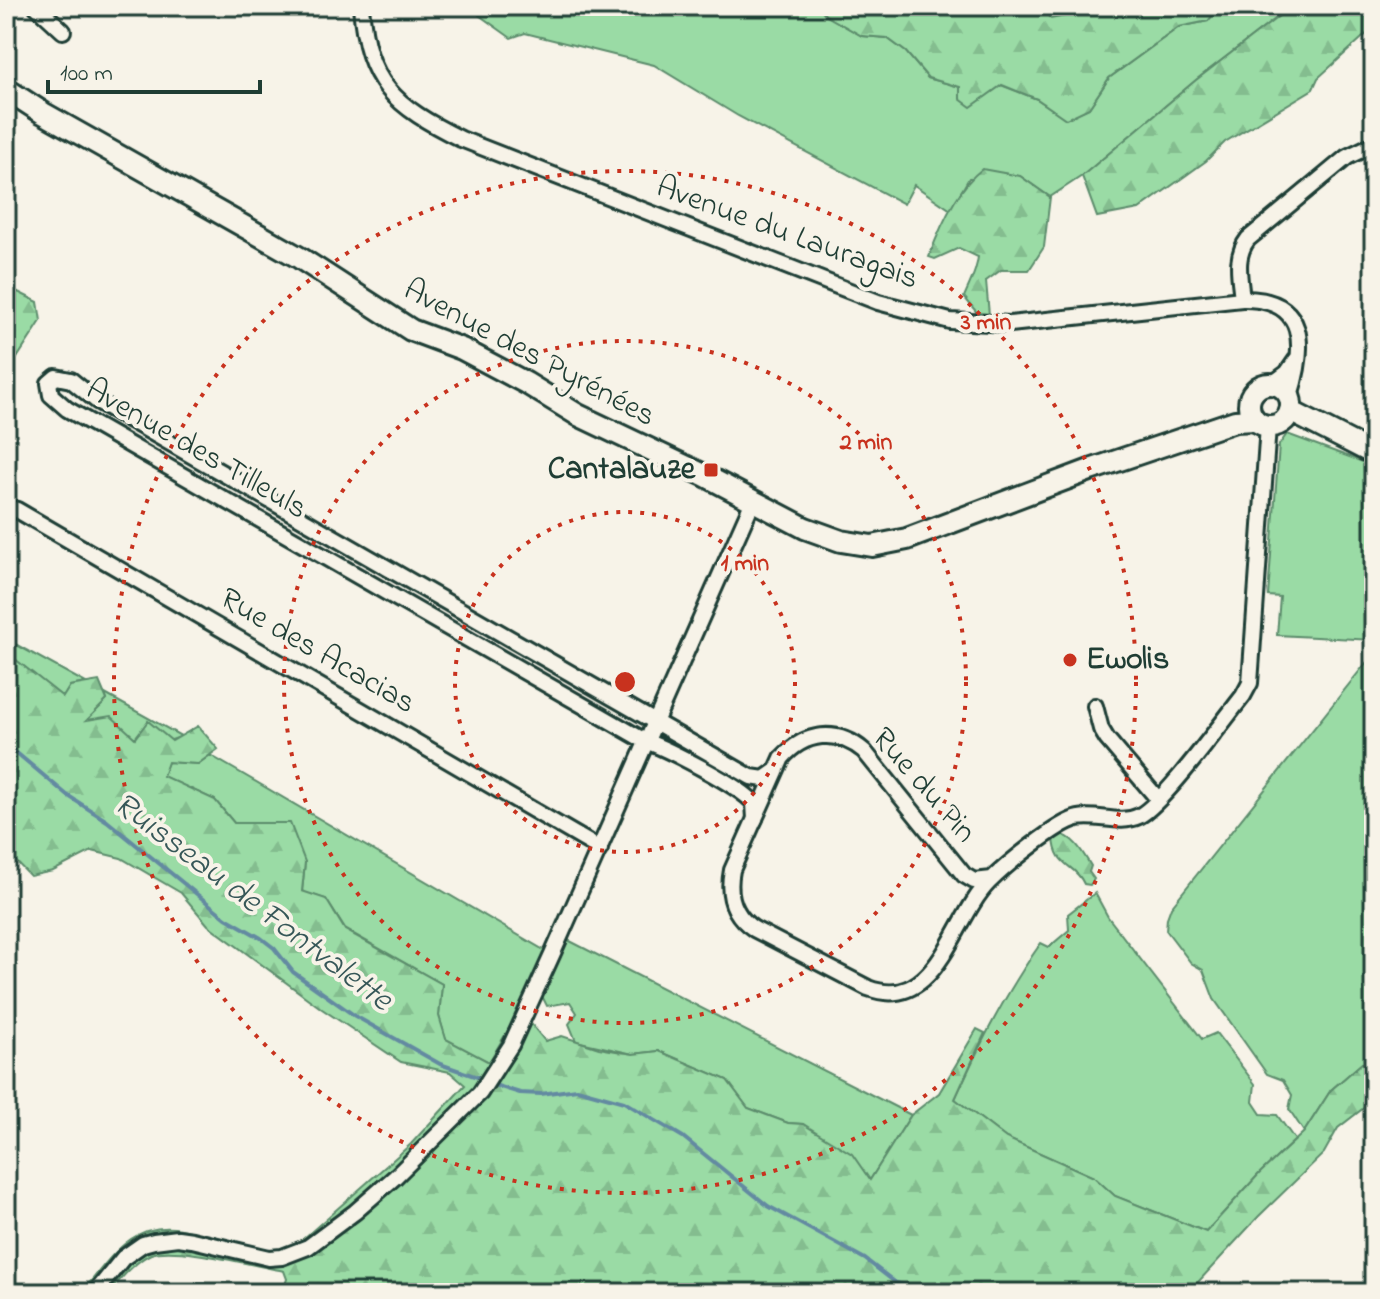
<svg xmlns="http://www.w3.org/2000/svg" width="1380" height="1299" font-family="'Indie Flower',sans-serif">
<defs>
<pattern id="forest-firs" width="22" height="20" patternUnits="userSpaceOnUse" patternTransform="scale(2)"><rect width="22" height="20" fill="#9adba5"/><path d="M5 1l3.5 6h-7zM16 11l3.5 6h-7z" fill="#84bd8f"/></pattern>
</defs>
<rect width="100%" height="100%" fill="#f7f3e8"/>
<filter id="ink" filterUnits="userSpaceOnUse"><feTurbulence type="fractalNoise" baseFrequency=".0125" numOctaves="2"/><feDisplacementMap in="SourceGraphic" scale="16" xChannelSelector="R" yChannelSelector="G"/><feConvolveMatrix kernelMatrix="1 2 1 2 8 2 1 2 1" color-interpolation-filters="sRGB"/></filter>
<g filter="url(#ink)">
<g fill="#9adba5" stroke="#5c8c6c" stroke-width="2">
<polygon points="475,6 820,6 826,15 862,36 887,38 906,52 928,78 960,87 1001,85 1037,99 1066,118 1089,108 1109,78 1179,27 1208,21 1220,6 1292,6 1196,80 1082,176 1050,197 1020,176 969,178 951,210 914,185 904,204 738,116 654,65 525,33 511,38 479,15"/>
<polygon points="1038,6 1090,6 1085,12 1051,19"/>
<polygon points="1287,434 1374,466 1374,640 1277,635 1280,597 1268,596 1279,445"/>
<polygon points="6,639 86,683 70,686 63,698 6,652"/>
<polygon points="1374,653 1374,1059 1370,1063 1362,1063 1331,1090 1304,1132 1289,1109 1292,1095 1283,1080 1267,1074 1214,999 1203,970 1191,963 1166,930 1167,918 1171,907"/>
<path d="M105 694 181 736C156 751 111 729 86 720L107 700Z"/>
<polygon points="210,755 547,952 520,1010 489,1062 446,1040 439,1016 442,984 345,929 326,899 302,892 305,862 234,823 215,800 162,776 168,762 198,764"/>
<path d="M1095 893 1108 917 1202 1039 1216 1033 1255 1084 1253 1102 1261 1114 1277 1115 1295 1140 1259 1174 1206 1232 1115 1196 1094 1177 1006 1138 955 1099C980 1044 1006 992 1041 943L1049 947 1069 930 1068 914Z"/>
<polygon points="566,939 911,1115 870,1180 803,1124 788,1123 748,1108 727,1080 659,1051 633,1054 576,1041 569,1024 577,1013 570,1002 547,1006 541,994"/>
</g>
<g fill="url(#forest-firs)" stroke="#5c8c6c" stroke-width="2">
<polygon points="820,6 1038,6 1051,19 1085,12 1090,6 1220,6 1208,21 1179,27 1109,78 1089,108 1066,119 1037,99 1002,85 971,107 960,99 960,87 928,78 906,52 887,38 862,36 825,15"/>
<polygon points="1292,6 1374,6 1372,29 1318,78 1313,89 1225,142 1206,161 1139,209 1097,217 1082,176 1196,80"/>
<path d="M982 169 1020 176 1050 197 1044 247 1029 270H1001L986 281 989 315H979L964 297C970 282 976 274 978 257L959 248 935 259 929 257C940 227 957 188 982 169Z"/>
<polygon points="6,286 38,302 41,321 6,375"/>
<path d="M6 652 63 697 70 686 99 681 107 700 87 720 111 716 135 738 148 721 172 741 198 726 218 749 198 764 168 762 163 776 215 800 234 823H290L305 862 302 891 326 899 345 930 442 984 439 1016 446 1039 489 1062 505 1063 528 1020 545 1041 562 1036 599 1048 633 1054 659 1051 727 1080 748 1108 788 1123 803 1124 852 1154 870 1180 911 1115 939 1093 977 1029 985 1033 955 1099 1006 1138 1094 1177 1115 1196 1206 1232 1259 1174 1304 1132 1331 1090 1362 1063 1374 1064V1100L1338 1128 1324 1153 1259 1216 1188 1293H282L287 1279 284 1271C254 1266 177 1245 151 1254 135 1261 120 1279 109 1293H81C97 1275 111 1253 131 1239 175 1208 223 1250 268 1251 281 1251 291 1245 303 1239L411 1144 465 1085 450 1072 401 1062 322 1009 208 925 181 893 121 858 92 851 53 871 30 876 6 851Z"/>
<path d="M1059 834C1074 836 1083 853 1091 866L1089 872 1094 879 1090 885 1084 884C1075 863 1055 868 1054 837Z"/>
</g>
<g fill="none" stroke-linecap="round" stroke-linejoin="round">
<g stroke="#638aa1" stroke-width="4">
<polyline points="6,744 67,795 107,821 226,918 261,938 274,948 293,972 355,1016 440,1064 483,1079"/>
<polyline points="494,1085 520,1093 541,1094 577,1089 624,1102 683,1137 768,1206 865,1259 896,1283 934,1293"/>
</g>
<defs>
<g id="street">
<polyline points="36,6 63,31"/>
<path d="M361 6C367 83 394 106 461 139L878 302 950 321 1010 324 1242 299C1309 298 1305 348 1290 396"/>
<path d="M1242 299C1240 277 1234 257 1248 239L1347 157 1374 144"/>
<polyline points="1272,384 1287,373 1296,360"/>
<polyline points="6,507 17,510 600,849"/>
<polyline points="1095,706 1101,729 1107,739 1158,799"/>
<path d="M755 819 754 803C740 786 668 749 645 741L67 409 51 395 49 383 56 377 71 380 97 401 751 777 764 779 774 772"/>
<path d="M992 879 974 881 964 875 864 751C837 728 805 732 782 758L732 870C727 895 733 915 754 929L868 988C937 1014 952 919 989 882 1005 866 1058 822 1078 818 1098 814 1120 825 1139 816 1162 805 1223 721 1243 696L1250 683 1268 426"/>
<polyline points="95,1293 123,1258 143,1244 154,1241 178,1238 192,1240 269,1258 282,1257 308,1247 355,1212 395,1177 480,1093 511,1045 552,955 753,501"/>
</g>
<g id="secondary">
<polyline points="6,89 43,113 300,258 411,330 462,349 526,383 578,415 704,475 805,528 841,541 872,546 907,539 1090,470 1235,421 1255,420"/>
<circle cx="1270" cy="405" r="21"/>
<polyline points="1290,411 1374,454"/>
</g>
</defs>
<use href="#street" stroke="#1f3d34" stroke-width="20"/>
<use href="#secondary" stroke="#1f3d34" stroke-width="26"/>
<use href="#street" stroke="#f7f3e8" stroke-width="14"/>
<use href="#secondary" stroke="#f7f3e8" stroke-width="20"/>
</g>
</g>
<g fill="none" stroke="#c8321e" stroke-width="4" stroke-dasharray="4 8">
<circle cx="625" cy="682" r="170"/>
<circle cx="625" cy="682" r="341"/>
<circle cx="625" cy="682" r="511"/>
</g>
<g fill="#c8321e" stroke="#f7f3e8" stroke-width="3">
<rect x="703" y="462" width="16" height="16" rx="4"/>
<circle cx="1070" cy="660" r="8"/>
</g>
<g text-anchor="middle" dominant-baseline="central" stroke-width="8" stroke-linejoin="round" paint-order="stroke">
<g font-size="32" fill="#1f3d34" stroke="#f7f3e8">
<text transform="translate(787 234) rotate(20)">Avenue du Lauragais</text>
<text transform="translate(529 354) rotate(28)">Avenue des Pyrénées</text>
<text transform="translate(196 450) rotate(30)">Avenue des Tilleuls</text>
<text transform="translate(317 652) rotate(30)">Rue des Acacias</text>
<text transform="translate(923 786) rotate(49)">Rue du Pin</text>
</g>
<g font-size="32" font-weight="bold" fill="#1f3d34" stroke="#f7f3e8" text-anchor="end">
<text x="695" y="470">Cantalauze</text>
<text x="1086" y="660" text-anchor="start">Ewolis</text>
</g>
<g font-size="34" font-style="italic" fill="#365758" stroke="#f7f3e8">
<text transform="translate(252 903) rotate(37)">Ruisseau de Fontvalette</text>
</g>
</g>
<circle cx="625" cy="682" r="12" fill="#c8321e" stroke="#f7f3e8" stroke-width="4"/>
<g font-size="24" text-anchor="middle" font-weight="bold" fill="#c8321e" stroke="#f7f3e8" stroke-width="8" stroke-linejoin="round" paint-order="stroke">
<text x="986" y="329">3 min</text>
<text x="866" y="449">2 min</text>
<text x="745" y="570">1 min</text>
</g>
<rect width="1380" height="1299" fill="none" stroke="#f7f3e8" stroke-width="32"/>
<rect x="16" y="16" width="1348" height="1267" fill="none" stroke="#1f3d34" stroke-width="3" filter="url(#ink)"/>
<path d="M48 80v12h212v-12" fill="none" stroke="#1f3d34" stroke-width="4"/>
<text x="60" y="80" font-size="24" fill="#1f3d34" stroke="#f7f3e8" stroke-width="6" paint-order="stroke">100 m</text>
</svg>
